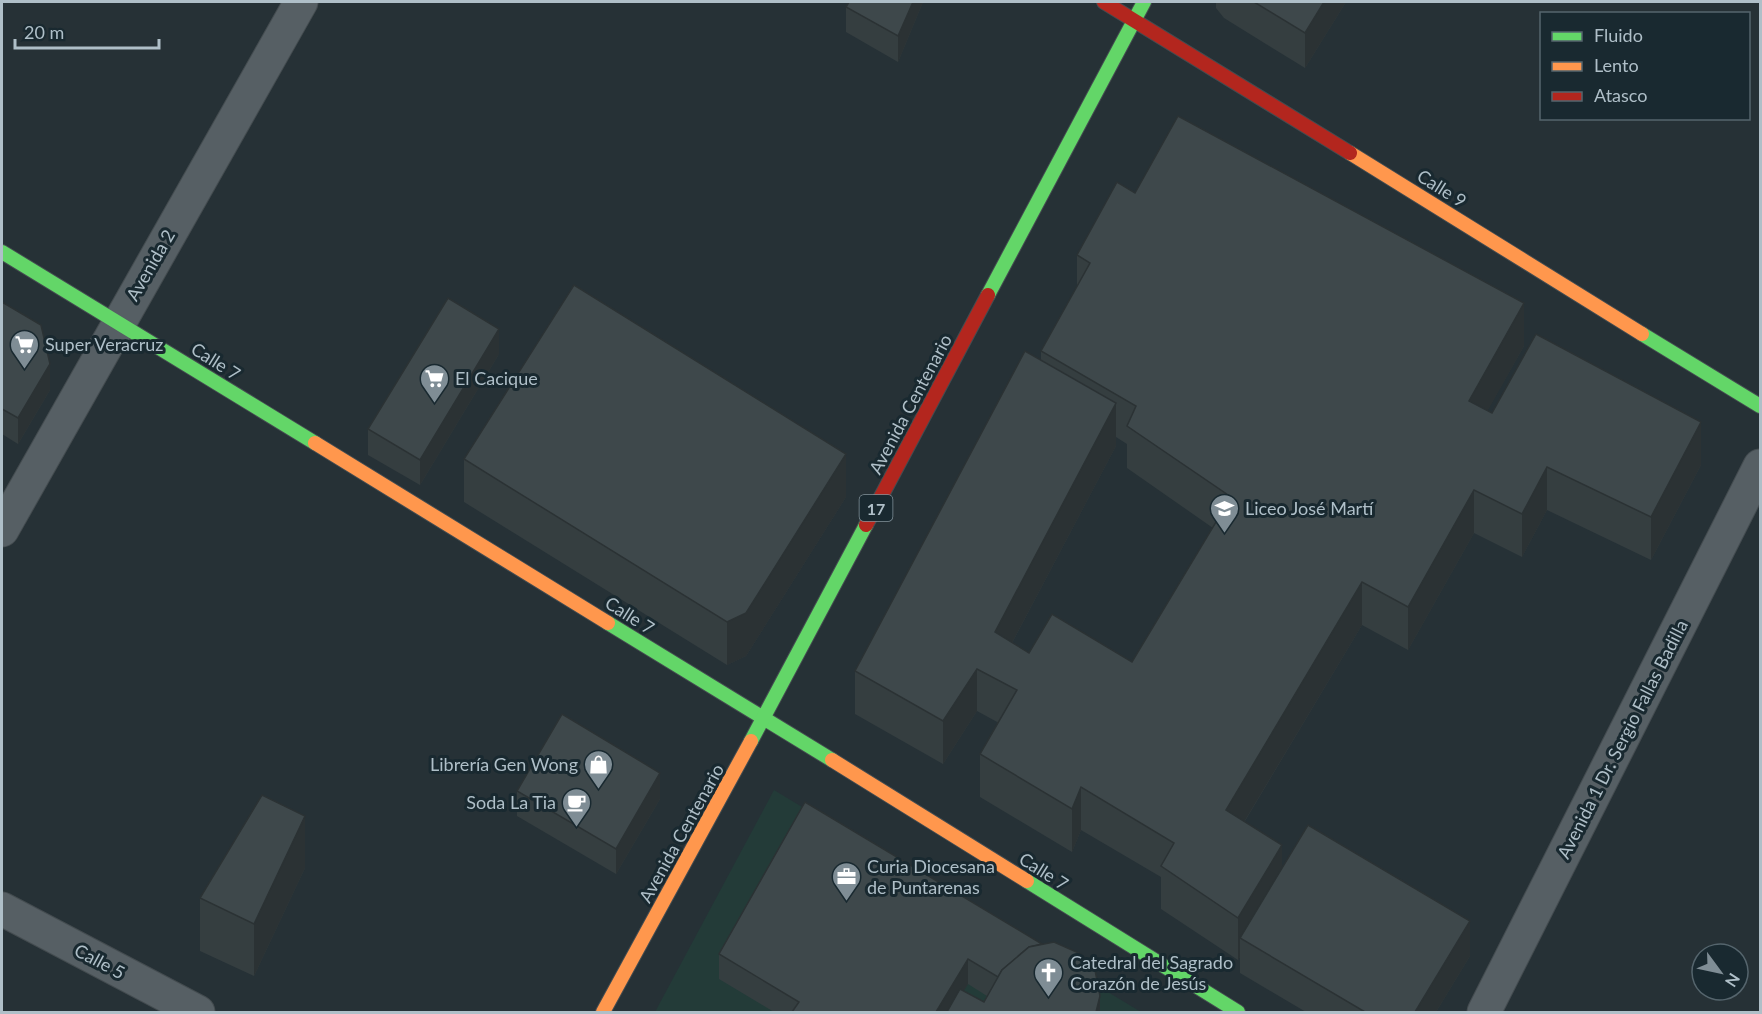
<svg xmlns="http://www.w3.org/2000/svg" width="1762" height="1014" font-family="Lato,sans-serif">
<rect width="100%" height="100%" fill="#263136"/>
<polygon fill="#233b38" points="774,790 1141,1012 655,1012"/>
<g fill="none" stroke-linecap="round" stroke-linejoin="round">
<defs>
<g id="street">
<polyline points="2,530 301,2"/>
<polyline points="2,909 198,1012"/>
<polyline points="1484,1012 1760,466"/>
</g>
<g id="fast">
<polyline points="2,252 315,443"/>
<polyline points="988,295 1144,2"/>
<polyline points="1642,334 1760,406"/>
<polyline points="608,623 832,760"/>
<polyline points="751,741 866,525"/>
<polyline points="1027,881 1238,1012"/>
</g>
<g id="slow">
<polyline points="1350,153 1642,334"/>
<polyline points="315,443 608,623"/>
<polyline points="832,760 1027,881"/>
<polyline points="603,1012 751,741"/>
</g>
<g id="jam">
<polyline points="1104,2 1350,153"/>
<polyline points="866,525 988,295"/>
</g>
</defs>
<use href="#street" stroke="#444c50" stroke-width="35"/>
<use href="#fast" stroke="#444c50" stroke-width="16"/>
<use href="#slow" stroke="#444c50" stroke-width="16"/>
<use href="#jam" stroke="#444c50" stroke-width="16"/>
<use href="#street" stroke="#565f64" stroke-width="33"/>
<use href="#fast" stroke="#63d668" stroke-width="14"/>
<use href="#slow" stroke="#ff974d" stroke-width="14"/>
<use href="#jam" stroke="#b3261e" stroke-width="14"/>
</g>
<g fill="#353e40" fill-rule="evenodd">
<polygon points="923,2 898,62 846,32 846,7"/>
<polygon points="1216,2 1346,2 1305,68 1224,18 1216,8"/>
<path d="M1135 193 1524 346 1487 411 1492 413 1701 465 1651 560 1547 510 1522 557 1474 533 1408 650 1362 625 1245 821 1282 868 1470 956 1436 1012H1306L1240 973V957L1238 960 1161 909V877L1081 830 1072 852 980 797V754L999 723 977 711 943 764 855 714V671L1041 360V351L1077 286V255ZM1116 437 1127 444V468L1213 528 1132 662 1029 653 1012 643 1116 446Z"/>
<polygon points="2,302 50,390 18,444 2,434"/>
<polygon points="499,354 420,485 368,455 368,429"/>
<polygon points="464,459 846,497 746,656 727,665 464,502"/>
<polygon points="517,791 660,799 616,874 517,816"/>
<path d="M805 802 1100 1012H774L719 979V954ZM968 984 987 996 984 1002 963 991Z"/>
<polygon points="305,868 254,976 200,951 200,898"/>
</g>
<g fill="#2b3234">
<polygon points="913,2 923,2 898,62 898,36"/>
<polygon points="1324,2 1346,2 1305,68 1305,33"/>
<polygon points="1524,303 1524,346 1469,444 1469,401"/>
<polygon points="499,329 499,354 420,485 420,460"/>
<polygon points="50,364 50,390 18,444 18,418"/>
<polygon points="1116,403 1116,446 995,675 995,632"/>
<polygon points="1701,422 1701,465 1651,560 1651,517"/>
<polygon points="846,454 846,497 746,656 727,665 727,622"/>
<polygon points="1547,467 1547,510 1522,557 1522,514"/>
<polygon points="1474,490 1474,533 1408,650 1408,607"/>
<polygon points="1362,582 1362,625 1226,852 1226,810"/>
<polygon points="977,669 977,711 943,764 943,721"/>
<polygon points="660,773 660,799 616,874 616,849"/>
<polygon points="1081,787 1081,830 1072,852 1072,809"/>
<polygon points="305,816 305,868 254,976 254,924"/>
<polygon points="1282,845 1282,888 1240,938 1240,957 1238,960 1238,918"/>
<polygon points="1470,921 1470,956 1436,1012 1415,1012"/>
<polygon points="968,959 968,984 951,1012 936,1012"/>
<polygon points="1100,996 1100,1012 1096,1012"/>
</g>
<g fill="#3e484b" stroke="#2b3234" stroke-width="1.5">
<polygon points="849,2 913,2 898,36 846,7"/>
<polygon points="1254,2 1324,2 1305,33"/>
<polygon points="1178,116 1524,303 1469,401 1492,413 1536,334 1701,422 1651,517 1547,467 1522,514 1474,490 1408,607 1362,582 1226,810 1282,845 1238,918 1161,866 1174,843 1081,787 1072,809 980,754 1017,690 977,669 943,721 855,671 1025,351 1116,403 995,632 1029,653 1052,614 1132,662 1231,497 1127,426 1136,406 1041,351 1090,263 1077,255 1117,182 1135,193"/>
<polygon points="574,285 846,454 746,613 727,622 464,459"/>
<polygon points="448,298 499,329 420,460 368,429"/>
<polygon points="2,302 41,325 50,364 18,418 2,409"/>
<polygon points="562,714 660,773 616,849 517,791"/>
<polygon points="262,795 305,816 254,924 200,898"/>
<polygon points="805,802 1042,944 1029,947 1002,970 998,977 968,959 936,1012 792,1012 799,1002 719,954"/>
<polygon points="1308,825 1470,921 1415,1012 1365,1012 1240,938"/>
<polygon points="1054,942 1081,954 1095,970 1100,996 1096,1012 947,1012 960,989 984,1002 1002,970 1029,947"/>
</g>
<defs>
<symbol id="supermarket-pin" viewBox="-11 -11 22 30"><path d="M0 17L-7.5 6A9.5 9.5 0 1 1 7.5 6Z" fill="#7f8d95" stroke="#192930"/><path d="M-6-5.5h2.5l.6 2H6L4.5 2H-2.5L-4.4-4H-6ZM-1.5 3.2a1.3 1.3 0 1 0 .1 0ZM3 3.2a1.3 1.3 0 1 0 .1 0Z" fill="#fff"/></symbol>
<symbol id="school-pin" viewBox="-11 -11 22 30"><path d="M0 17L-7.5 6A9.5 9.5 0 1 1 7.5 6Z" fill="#7f8d95" stroke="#192930"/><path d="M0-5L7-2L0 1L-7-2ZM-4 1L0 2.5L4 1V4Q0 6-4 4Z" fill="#fff"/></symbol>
<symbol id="shop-pin" viewBox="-11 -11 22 30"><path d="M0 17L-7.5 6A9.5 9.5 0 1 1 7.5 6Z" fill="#7f8d95" stroke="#192930"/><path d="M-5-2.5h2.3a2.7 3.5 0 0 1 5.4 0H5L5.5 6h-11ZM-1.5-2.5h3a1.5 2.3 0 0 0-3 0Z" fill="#fff"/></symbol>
<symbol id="cafe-pin" viewBox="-11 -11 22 30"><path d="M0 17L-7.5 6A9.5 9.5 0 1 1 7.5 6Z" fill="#7f8d95" stroke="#192930"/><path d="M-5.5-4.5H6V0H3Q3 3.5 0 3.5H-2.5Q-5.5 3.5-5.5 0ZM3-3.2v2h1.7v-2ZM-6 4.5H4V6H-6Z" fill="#fff"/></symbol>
<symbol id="office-pin" viewBox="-11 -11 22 30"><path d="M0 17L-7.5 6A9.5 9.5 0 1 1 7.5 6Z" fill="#7f8d95" stroke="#192930"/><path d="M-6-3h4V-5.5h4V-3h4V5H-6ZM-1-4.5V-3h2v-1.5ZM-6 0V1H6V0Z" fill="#fff"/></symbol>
<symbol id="church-pin" viewBox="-11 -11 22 30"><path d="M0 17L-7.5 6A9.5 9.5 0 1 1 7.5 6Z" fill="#7f8d95" stroke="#192930"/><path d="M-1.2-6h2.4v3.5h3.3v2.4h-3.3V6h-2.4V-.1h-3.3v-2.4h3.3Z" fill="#fff"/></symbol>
</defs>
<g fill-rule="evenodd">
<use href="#supermarket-pin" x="8" y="328" width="33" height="45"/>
<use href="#supermarket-pin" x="418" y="362" width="33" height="45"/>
<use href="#school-pin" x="1208" y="492" width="33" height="45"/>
<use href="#shop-pin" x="582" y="748" width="33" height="45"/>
<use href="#cafe-pin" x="560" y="786" width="33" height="45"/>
<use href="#office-pin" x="830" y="860" width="33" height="45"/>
<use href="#church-pin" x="1032" y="956" width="33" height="45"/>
</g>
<g text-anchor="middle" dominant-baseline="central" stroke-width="6" stroke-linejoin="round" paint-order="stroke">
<rect fill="#192930" stroke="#82929a" stroke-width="1.5" x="859.5" y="495" width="33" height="26" rx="4.5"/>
<g font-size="16" font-weight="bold" fill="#afbfc8">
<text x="876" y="508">17</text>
</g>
<g font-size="18" fill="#afbfc8" stroke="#192930">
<text transform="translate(1442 188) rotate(32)">Calle 9</text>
<text transform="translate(150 265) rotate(-60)">Avenida 2</text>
<text transform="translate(216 361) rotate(32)">Calle 7</text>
<text transform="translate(910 404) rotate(-62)">Avenida Centenario</text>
<text transform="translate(630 615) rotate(32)">Calle 7</text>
<text transform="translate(1622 739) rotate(-63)">Avenida 1 Dr. Sergio Fallas Badilla</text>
<text transform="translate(681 833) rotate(-61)">Avenida Centenario</text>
<text transform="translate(1044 871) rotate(32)">Calle 7</text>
<text transform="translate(100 961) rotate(28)">Calle 5</text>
</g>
<g font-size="18" fill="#afbfc8" stroke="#192930" text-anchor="start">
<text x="45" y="344">Super Veracruz</text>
<text x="455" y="378">El Cacique</text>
<text x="1245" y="508">Liceo José Martí</text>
<text x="578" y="764" text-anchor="end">Librería Gen Wong</text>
<text x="556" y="802" text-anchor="end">Soda La Tia</text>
<text x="867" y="866">Curia Diocesana<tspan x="867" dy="21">de Puntarenas</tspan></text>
<text x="1070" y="962">Catedral del Sagrado<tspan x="1070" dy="21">Corazón de Jesús</tspan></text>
</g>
</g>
<rect width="1762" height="1014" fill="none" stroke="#afbfc8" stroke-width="6"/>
<rect x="1540" y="12" width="210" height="108" fill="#192930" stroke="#55656d" stroke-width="1.5"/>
<rect x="1552" y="32" width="30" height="9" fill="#63d668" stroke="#55656d" stroke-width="1.5"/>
<text x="1594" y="42" font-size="18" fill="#afbfc8">Fluido</text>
<rect x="1552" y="62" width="30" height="9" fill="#ff974d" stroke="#55656d" stroke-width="1.5"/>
<text x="1594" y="72" font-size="18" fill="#afbfc8">Lento</text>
<rect x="1552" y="92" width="30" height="9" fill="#b3261e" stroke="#55656d" stroke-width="1.5"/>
<text x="1594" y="102" font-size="18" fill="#afbfc8">Atasco</text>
<g transform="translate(1720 972) rotate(123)"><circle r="28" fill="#192930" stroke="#55656d" stroke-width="1.5"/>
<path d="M0-4.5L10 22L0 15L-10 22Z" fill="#7f8d95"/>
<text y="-9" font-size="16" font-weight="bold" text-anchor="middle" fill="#afbfc8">N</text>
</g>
<path d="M15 39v9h144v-9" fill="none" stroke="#afbfc8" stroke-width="3"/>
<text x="24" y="39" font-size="18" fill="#afbfc8" stroke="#192930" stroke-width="4.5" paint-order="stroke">20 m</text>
</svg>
